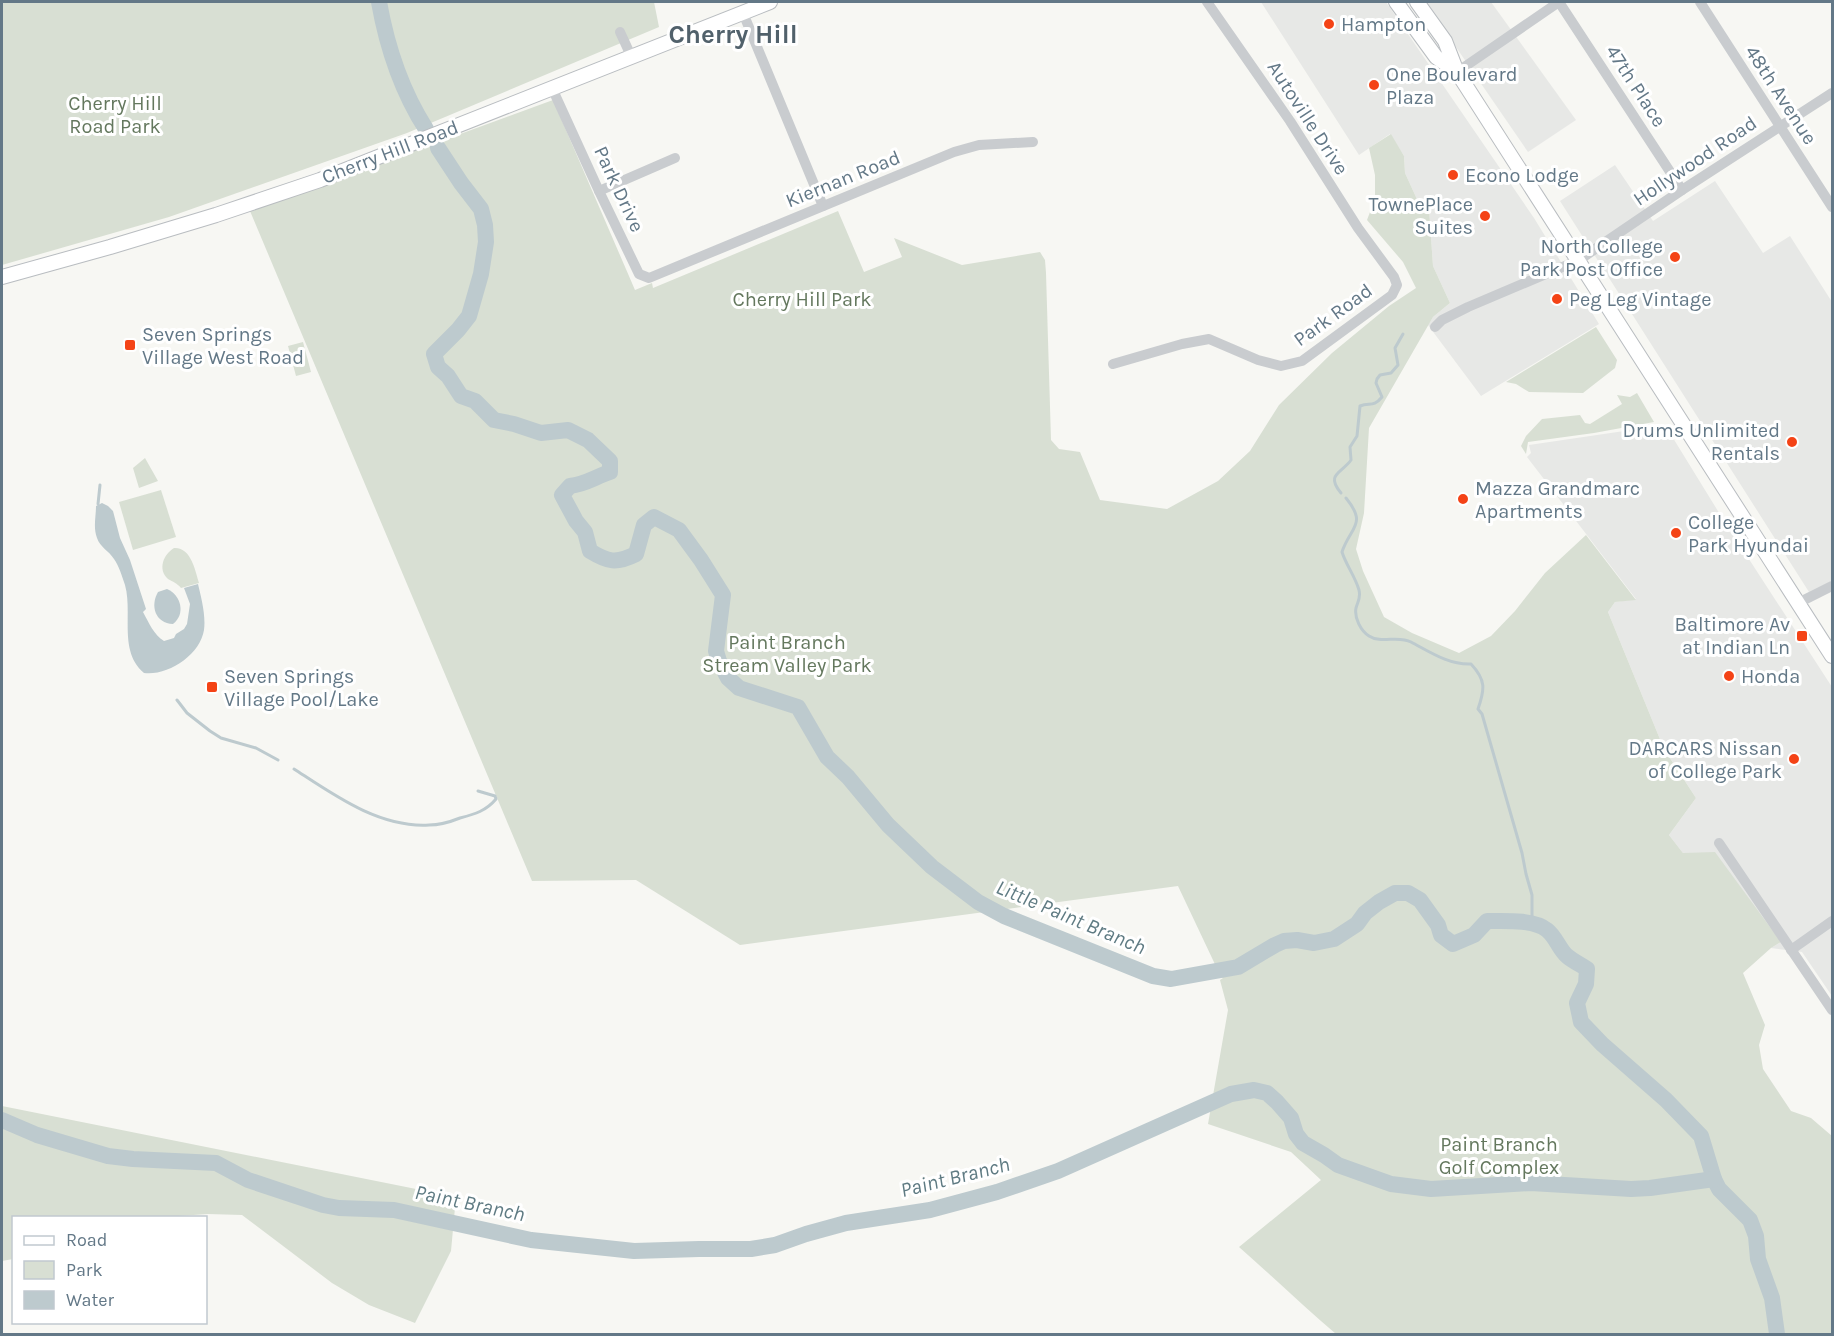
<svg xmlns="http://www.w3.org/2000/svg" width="1834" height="1336" font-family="Karla,sans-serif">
<rect width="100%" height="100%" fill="#f7f7f3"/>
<g fill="#e7e8e6">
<polygon points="1261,2 1386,2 1534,218 1599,324 1481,396 1428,325 1433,317 1450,303 1433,266 1429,209 1421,208 1405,173 1404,156 1390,134 1359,155"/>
<polygon points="1425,2 1491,2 1576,120 1528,152"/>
<polygon points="1615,165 1653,221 1715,181 1763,253 1790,236 1832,302 1832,581 1809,592 1560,201"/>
<polygon points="1665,425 1721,516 1832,687 1832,996 1802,952 1771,948 1781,942 1683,853 1669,835 1696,798 1664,749 1608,612 1615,602 1636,599 1527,457 1531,453 1529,445"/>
</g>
<g fill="#d8dfd3">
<polygon points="2,2 654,2 659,27 407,133 169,217 2,265"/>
<path d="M553 100 635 290 652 283 653 288 838 211 864 272 902 257 894 238 962 265 1040 252 1045 260 1046 273 1051 440 1059 449 1080 452 1100 500 1167 509 1218 481 1250 451 1279 405 1332 353 1389 306 1416 288 1403 262 1367 220 1375 199V175L1369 148 1391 134 1404 156 1405 173 1421 208 1429 209 1433 266 1450 303 1433 317 1369 428 1364 513 1356 549 1363 571 1384 617 1412 633 1459 653 1491 636 1515 611 1545 573 1586 535 1636 600 1615 602 1608 612 1664 749 1696 798 1669 835 1683 853 1715 852 1781 942 1771 948 1743 973 1765 1025 1759 1045 1763 1069 1791 1111 1811 1118 1832 1136V1334H1336C1303 1306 1272 1276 1239 1247L1321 1180 1291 1152 1208 1124 1228 1010 1220 980 1223 978 1221 977 1178 886 740 945 636 880 532 881 250 211Z"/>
<polygon points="1596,327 1617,360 1615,368 1583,393 1529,392 1516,384 1506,382"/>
<polygon points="303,342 311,372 296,376 288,346"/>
<polygon points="1637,393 1654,422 1594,433 1528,442 1526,454 1521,446 1526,436 1542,419 1580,415 1585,423 1590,424 1622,404 1617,395 1630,397"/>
<polygon points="145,458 158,481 139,488 133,468"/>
<polygon points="161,490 176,537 133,550 119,502"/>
<path d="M174 548C191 547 195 570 199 583L181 588C177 583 173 582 168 579 157 569 164 554 174 548Z"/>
<polygon points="2,1106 456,1197 451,1251 415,1323 369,1305 332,1283 242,1215 208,1214 149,1218 14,1218 13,1259 2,1261"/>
</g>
<g fill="#bdcace">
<path d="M102 503 108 506 113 511 120 538 130 560 146 609 143 612C149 623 154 635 164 641L174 638 176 634 184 629 187 624 190 604 184 588 198 584C201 597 206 615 204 630 200 655 168 676 144 673 118 651 133 613 125 585 122 576 119 566 114 559 109 551 100 547 97 538 93 527 96 517 96 506Z"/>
<path d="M167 589C181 595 186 614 173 624 155 623 150 606 158 592Z"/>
</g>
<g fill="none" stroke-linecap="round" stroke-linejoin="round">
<g stroke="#bdcace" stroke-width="3">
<path d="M1341 493C1325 474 1342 473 1351 460L1350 447 1357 436 1360 406C1370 402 1373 408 1382 397L1376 383 1377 379 1380 375 1391 373 1398 365 1395 348 1403 334"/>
<path d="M1346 498C1368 525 1350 527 1342 552 1346 565 1355 576 1359 590 1361 598 1358 601 1356 608 1354 618 1361 631 1369 636 1381 644 1398 635 1411 642 1430 652 1449 665 1471 664 1486 680 1485 689 1478 709L1482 714 1522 853 1526 874 1532 895V923"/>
<polyline points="98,504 100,485"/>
<polyline points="177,700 187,713 210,731 221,738 256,748 278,760"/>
<path d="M294 769C334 795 379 828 429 825 440 825 450 822 460 818 475 814 486 811 496 799L495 796 478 791"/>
</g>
<g stroke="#bdcace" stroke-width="16">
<path d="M379 2C387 47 401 90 426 129"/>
<path d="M438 148 461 183 481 209 485 225 486 242 481 274 469 316 458 330 434 354 438 367 448 376 461 396 475 401 494 420 514 424 541 433 568 430 588 440 610 461V472C595 477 586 484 570 486L562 495 576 521 585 532 590 551C608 562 616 564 636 554L644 525 654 517 679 530 701 560 723 595 716 651 719 661 728 678 739 688 798 707 827 757 848 777 888 825 932 867 978 902 1004 916 1153 976 1171 979 1238 967 1275 945 1284 941 1297 940 1314 943 1334 939 1357 924 1365 913 1379 902 1395 893H1408L1420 900 1438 925 1441 935 1453 944 1474 935 1487 921C1503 921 1534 919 1547 930 1556 937 1559 949 1567 956 1573 961 1581 965 1587 969L1586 984 1577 1003 1581 1022 1602 1044 1666 1100 1701 1136 1714 1179 1719 1189 1750 1220 1756 1236 1758 1259 1772 1298 1777 1334"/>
<polyline points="2,1120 37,1135 108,1156 133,1159 216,1163 248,1180 323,1205 339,1208 394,1210 531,1240 634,1251 699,1249 751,1249 775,1245 806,1234 846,1223 930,1210 997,1192 1058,1171 1231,1094 1254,1090 1267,1093 1277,1102 1291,1118 1296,1134 1303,1143 1324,1155 1338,1165 1391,1184 1431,1189 1531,1183 1631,1189 1650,1188 1714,1179"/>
</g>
<defs>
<g id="major">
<polyline points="1396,2 1436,57 1457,72"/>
<polyline points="1417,2 1445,41 1457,72 1832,656"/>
<polyline points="2,277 110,247 216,215 320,180 770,2"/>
</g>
</defs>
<use href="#major" stroke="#b9bdc1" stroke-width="16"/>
<g stroke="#c9cccf" stroke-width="10">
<polyline points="1559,2 1682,190"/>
<polyline points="1700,2 1832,207"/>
<polyline points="743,13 823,206"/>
<polyline points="620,32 632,58"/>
<polyline points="1457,72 1559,2"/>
<polyline points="552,88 599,191 639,274 649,278 954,152 979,145 1033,142"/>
<polyline points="599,191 675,158"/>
<polyline points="1435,327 1442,320 1468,307 1579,260 1682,190 1832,93"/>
<polyline points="1113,364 1182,344 1209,339 1258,360 1281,366 1302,361 1392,295 1397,285 1394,277 1358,228 1290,121 1207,2"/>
<polyline points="1798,603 1832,586"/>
<polyline points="1719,843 1832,1010"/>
<polyline points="1791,950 1832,921"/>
</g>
<use href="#major" stroke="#fff" stroke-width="14"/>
</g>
<g fill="#f44316" stroke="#fff" stroke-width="2">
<circle cx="1329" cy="24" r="6"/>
<circle cx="1374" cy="85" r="6"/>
<circle cx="1453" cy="175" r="6"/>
<circle cx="1485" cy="216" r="6"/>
<circle cx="1675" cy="257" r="6"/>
<circle cx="1557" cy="299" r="6"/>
<rect x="124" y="339" width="12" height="12" rx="3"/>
<circle cx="1792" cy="442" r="6"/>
<circle cx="1463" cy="499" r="6"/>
<circle cx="1676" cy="533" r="6"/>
<rect x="1796" y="630" width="12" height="12" rx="3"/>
<circle cx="1729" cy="676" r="6"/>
<rect x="206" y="681" width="12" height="12" rx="3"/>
<circle cx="1794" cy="759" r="6"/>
</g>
<g text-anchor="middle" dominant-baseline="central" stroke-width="6" stroke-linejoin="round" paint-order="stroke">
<g font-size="20" fill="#637887" stroke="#fff" text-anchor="start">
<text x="1341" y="24">Hampton</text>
<text x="1386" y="74">One Boulevard<tspan x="1386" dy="23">Plaza</tspan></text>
<text x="1465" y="175">Econo Lodge</text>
<text x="1473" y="204" text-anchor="end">TownePlace<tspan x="1473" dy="23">Suites</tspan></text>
<text x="1663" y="246" text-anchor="end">North College<tspan x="1663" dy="23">Park Post Office</tspan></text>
<text x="1569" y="299">Peg Leg Vintage</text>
<text x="142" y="334">Seven Springs<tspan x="142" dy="23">Village West Road</tspan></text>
<text x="1780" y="430" text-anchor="end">Drums Unlimited<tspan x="1780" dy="23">Rentals</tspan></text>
<text x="1475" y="488">Mazza Grandmarc<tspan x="1475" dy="23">Apartments</tspan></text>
<text x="1688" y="522">College<tspan x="1688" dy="23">Park Hyundai</tspan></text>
<text x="1790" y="624" text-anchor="end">Baltimore Av<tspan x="1790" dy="23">at Indian Ln</tspan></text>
<text x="224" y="676">Seven Springs<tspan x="224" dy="23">Village Pool/Lake</tspan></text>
<text x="1741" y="676">Honda</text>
<text x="1782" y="748" text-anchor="end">DARCARS Nissan<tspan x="1782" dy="23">of College Park</tspan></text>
</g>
<g font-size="20" fill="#637887" stroke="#fff">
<text transform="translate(1636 86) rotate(57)">47th Place</text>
<text transform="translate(1781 95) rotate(57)">48th Avenue</text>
<text transform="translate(1308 118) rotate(57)">Autoville Drive</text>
<text transform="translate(390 152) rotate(-21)">Cherry Hill Road</text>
<text transform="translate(1695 161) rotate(-34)">Hollywood Road</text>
<text transform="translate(843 179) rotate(-22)">Kiernan Road</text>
<text transform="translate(619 189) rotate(65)">Park Drive</text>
<text transform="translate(1333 315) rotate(-36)">Park Road</text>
</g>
<g font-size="20" fill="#64785e" stroke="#fff">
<text x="115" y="103">Cherry Hill<tspan x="115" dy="23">Road Park</tspan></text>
<text x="802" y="299">Cherry Hill Park</text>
<text x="787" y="642">Paint Branch<tspan x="787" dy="23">Stream Valley Park</tspan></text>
<text x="1499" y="1144">Paint Branch<tspan x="1499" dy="23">Golf Complex</tspan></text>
</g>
<g font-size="21" font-style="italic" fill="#5f7b83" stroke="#fff">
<text transform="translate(1071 917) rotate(23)">Little Paint Branch</text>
<text transform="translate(955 1177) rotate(-14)">Paint Branch</text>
<text transform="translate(470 1203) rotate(12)">Paint Branch</text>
</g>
<g font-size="26" font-weight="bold" fill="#51616b" stroke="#fff">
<text x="733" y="34">Cherry Hill</text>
</g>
</g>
<rect width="1834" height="1336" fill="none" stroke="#637887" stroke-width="6"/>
<rect x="12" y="1216" width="195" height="108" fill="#ffffff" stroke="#c1c9cf" stroke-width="1.5"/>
<rect x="24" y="1236" width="30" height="9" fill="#ffffff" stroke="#c1c9cf" stroke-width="1.5"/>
<text x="66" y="1246" font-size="18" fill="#637887">Road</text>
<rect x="24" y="1261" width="30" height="18" fill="#d8dfd3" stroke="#c1c9cf" stroke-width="1.5"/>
<text x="66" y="1276" font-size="18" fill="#637887">Park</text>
<rect x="24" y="1291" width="30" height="18" fill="#bdcace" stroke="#c1c9cf" stroke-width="1.5"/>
<text x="66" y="1306" font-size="18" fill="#637887">Water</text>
</svg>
